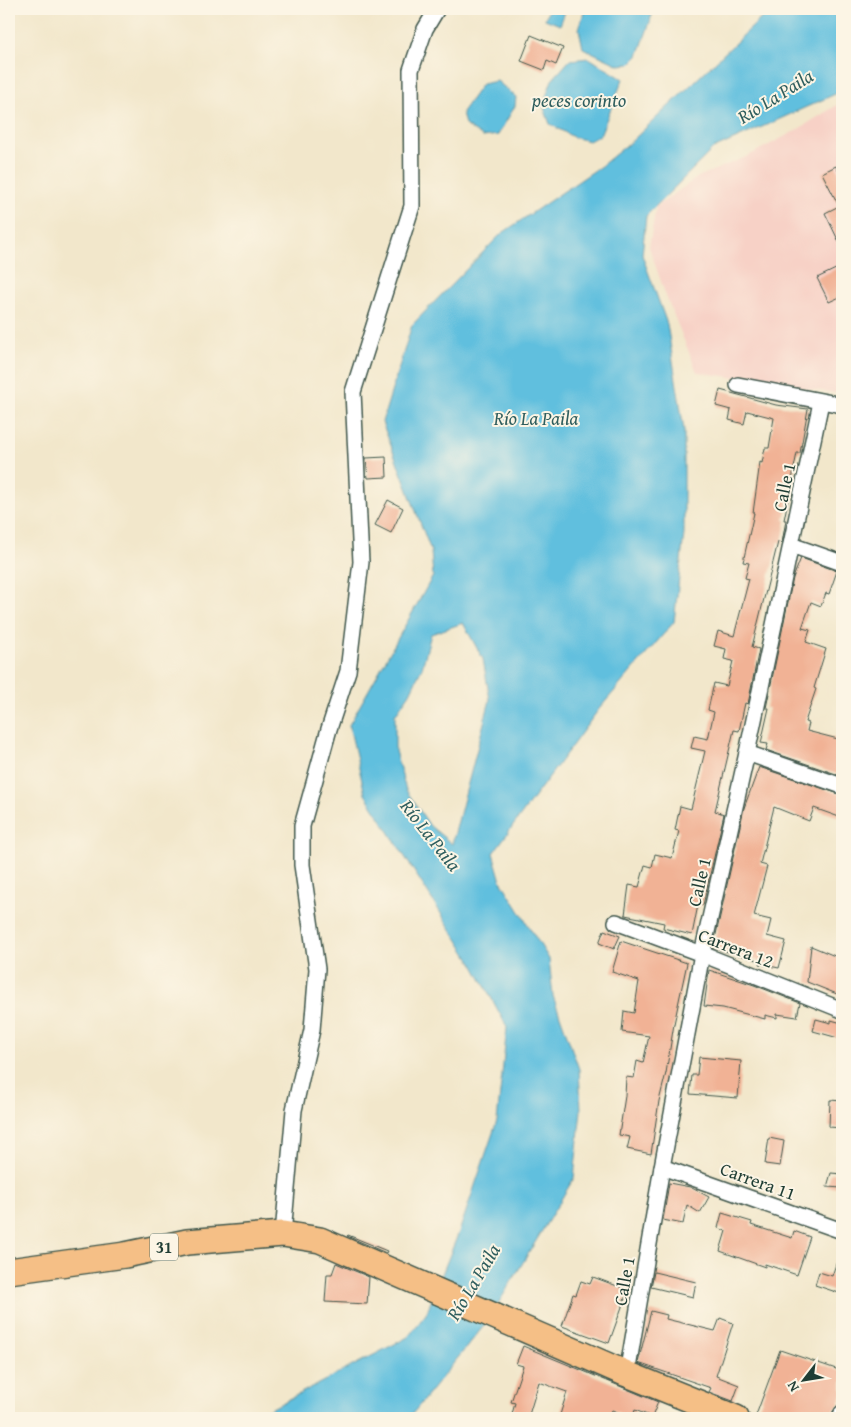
<svg xmlns="http://www.w3.org/2000/svg" width="851" height="1427" font-family="'Gentium Book Plus',serif">
<rect width="100%" height="100%" fill="#fcf5e5"/>
<filter id="ink" filterUnits="userSpaceOnUse"><feTurbulence type="fractalNoise" baseFrequency=".02" numOctaves="2"/><feDisplacementMap in="SourceGraphic" scale="10" xChannelSelector="R" yChannelSelector="G"/><feConvolveMatrix kernelMatrix="1 2 1 2 8 2 1 2 1" color-interpolation-filters="sRGB"/></filter>
<filter id="wash" filterUnits="userSpaceOnUse"><feTurbulence type="fractalNoise" baseFrequency=".0096" numOctaves="4" result="noise"/><feDisplacementMap in="SourceGraphic" scale="20" xChannelSelector="R" yChannelSelector="G"/><feGaussianBlur stdDeviation="1.12" result="paint"/><feColorMatrix in="noise" values="0 0 0 0 0 0 0 0 0 0 0 0 0 0 0 0 0 1.4 0 .05"/><feComposite in="paint" operator="in"/></filter>
<g filter="url(#wash)">
<rect width="100%" height="100%" fill="#f2e7cb"/>
<polygon fill="#f7d1c6" points="842,102 842,394 697,372 666,296 649,247 656,207 698,177 746,157 797,130"/>
<g fill="#60bfde" stroke="#407e89" fill-rule="evenodd">
<polygon points="549,9 566,9 560,25 545,19"/>
<polygon points="585,9 653,9 650,22 638,56 630,64 619,65 583,48 579,29"/>
<path d="M771 9H842V91L713 149 646 216 642 255 667 324 684 430V534L674 622 599 709 493 853 501 881 549 959 553 996 579 1069 581 1110 574 1178 487 1322 409 1418H253L408 1337 426 1314 459 1232 497 1121 507 1027 473 964 365 794 349 725 433 576 431 551 382 422 412 325 501 234 601 166 633 140ZM463 623 483 659 490 700 452 844 430 826 406 790 395 751V715L410 693 422 668 431 634Z"/>
<polygon points="589,58 623,79 600,135 589,141 573,137 550,124 543,105 552,80 570,60"/>
<polygon points="497,81 516,97 515,106 498,135 483,137 465,125 462,112 482,84"/>
</g>
<g id="blocks">
<g fill="#f1b295">
<polygon points="531,35 563,48 556,65 547,61 544,70 521,61"/>
<polygon points="836,166 842,178 842,248 825,213 839,206 822,173"/>
<polygon points="842,266 842,296 829,302 817,278"/>
<polygon points="720,390 776,405 808,409 800,453 797,453 794,468 792,482 795,482 792,495 789,495 784,520 786,520 782,543 778,542 752,647 759,649 748,704 745,703 739,731 734,730 715,811 724,814 703,905 698,905 692,935 663,928 664,923 625,915 629,885 639,887 645,865 652,867 655,854 672,858 679,831 675,830 680,806 691,809 705,751 691,748 694,736 708,739 714,712 708,710 714,683 727,686 733,661 724,659 726,649 714,646 718,631 734,636 749,579 745,578 749,563 743,562 754,513 753,513 760,462 762,463 765,448 769,448 774,418 747,411 744,424 729,420 731,410 716,406"/>
<polygon points="386,457 387,477 368,478 366,458"/>
<polygon points="388,500 403,508 391,533 375,525"/>
<polygon points="801,558 837,571 829,594 826,593 821,606 811,602 802,628 810,630 806,642 826,649 814,688 816,689 805,722 809,723 807,731 842,740 842,776 766,750 768,744 761,743 769,708 766,708 793,578"/>
<polygon points="759,767 842,795 842,818 814,808 809,821 774,807 760,864 767,866 754,916 771,920 767,936 786,941 779,968 760,964 761,961 713,948 744,808"/>
<polygon points="604,930 620,936 614,949 599,943"/>
<polygon points="621,941 687,963 674,1024 666,1073 659,1101 651,1154 627,1149 630,1137 619,1135 625,1096 626,1077 634,1078 637,1061 643,1063 649,1036 622,1032 624,1011 634,1013 639,981 612,972"/>
<polygon points="811,946 842,959 842,996 807,982"/>
<polygon points="709,970 754,985 800,1003 797,1017 777,1014 777,1018 765,1015 765,1019 723,1008 704,1006"/>
<polygon points="816,1019 831,1023 831,1020 842,1023 842,1039 813,1031"/>
<polygon points="699,1057 741,1061 738,1098 690,1094 692,1075 697,1075"/>
<polygon points="830,1100 842,1101 842,1128 829,1127"/>
<polygon points="769,1138 784,1141 780,1166 765,1164"/>
<polygon points="831,1173 842,1174 842,1188 827,1187"/>
<polygon points="669,1183 690,1187 709,1197 700,1213 687,1205 683,1224 663,1220"/>
<polygon points="722,1213 752,1222 751,1225 792,1238 794,1231 810,1237 797,1275 765,1264 765,1267 720,1251 726,1231 718,1228"/>
<polygon points="348,1235 387,1251 386,1253 347,1236"/>
<polygon points="840,1252 842,1252 842,1294 815,1285 819,1272 832,1276"/>
<polygon points="336,1263 369,1277 367,1304 325,1302 327,1274 332,1274"/>
<polygon points="654,1272 696,1282 693,1297 651,1287"/>
<polygon points="593,1277 628,1290 609,1343 562,1326 573,1294 576,1295 581,1281 590,1284"/>
<polygon points="651,1311 667,1315 666,1319 715,1331 720,1318 733,1323 716,1376 739,1385 733,1401 709,1392 711,1388 638,1363"/>
<polygon points="523,1346 658,1402 652,1417 635,1410 632,1418 612,1410 608,1418 559,1418 567,1392 539,1382 528,1418 511,1418 515,1403 511,1402 523,1366 516,1364"/>
<polygon points="780,1350 842,1371 842,1395 839,1404 833,1411 832,1418 755,1418"/>
</g>
</g>
</g>
<g filter="url(#ink)">
<use href="#blocks" fill-opacity="0" stroke="#3f564b" stroke-width="1"/>
<g fill="none" stroke-linecap="round" stroke-linejoin="round">
<defs>
<g id="minor">
<polyline points="738,385 842,405"/>
<polyline points="791,545 842,563"/>
<polyline points="747,753 842,786"/>
<polyline points="616,922 702,954 842,1010"/>
<polyline points="662,1167 842,1231"/>
<polyline points="283,1234 294,1110 312,1030 317,969 302,865 302,826 329,729 348,671 361,562 353,392 412,206 411,70 425,29 437,9"/>
<polyline points="627,1374 662,1167 702,954 747,753 821,402"/>
<polyline points="841,1418 842,1413"/>
</g>
<polyline id="primary" points="9,1271 125,1255 187,1242 283,1234 320,1240 627,1374 736,1418"/>
</defs>
<use href="#minor" stroke="#3f564b" stroke-width="18"/>
<use href="#primary" stroke="#3f564b" stroke-width="28"/>
<use href="#minor" stroke="#fff" stroke-width="15"/>
<use href="#primary" stroke="#f5bf86" stroke-width="25"/>
</g>
</g>
<g text-anchor="middle" dominant-baseline="central" stroke-width="4" stroke-linejoin="round" paint-order="stroke">
<rect fill="#fcf5e5" stroke="#617469" stroke-width="1" x="150" y="1233.5" width="28" height="27" rx="4"/>
<g font-size="16" font-weight="bold" fill="#1f3d34">
<text x="164" y="1247">31</text>
</g>
<g font-size="18" fill="#1f3d34" stroke="#fcf5e5">
<text transform="translate(784 487) rotate(-78)">Calle 1</text>
<text transform="translate(699 882) rotate(-77)">Calle 1</text>
<text transform="translate(736 948) rotate(21)">Carrera 12</text>
<text transform="translate(758 1181) rotate(20)">Carrera 11</text>
<text transform="translate(624 1281) rotate(-80)">Calle 1</text>
</g>
<g font-size="19" font-style="italic" fill="#2f5e5e" stroke="#fcf5e5">
<text transform="translate(775 96) rotate(-32)">Río La Paila</text>
<text x="579" y="100">peces corinto</text>
<text x="536" y="418">Río La Paila</text>
<text transform="translate(431 835) rotate(52)">Río La Paila</text>
<text transform="translate(473 1282) rotate(-59)">Río La Paila</text>
</g>
</g>
<rect width="851" height="1427" fill="none" stroke="#fcf5e5" stroke-width="30"/>
<g transform="translate(804 1380) rotate(239)" stroke="#fcf5e5" stroke-width="4" paint-order="stroke">
<path d="M0-4L9 19L0 12L-9 19Z" fill="#1f3d34"/>
<text y="-8" font-size="14" font-weight="bold" text-anchor="middle" fill="#1f3d34">N</text>
</g>
</svg>
